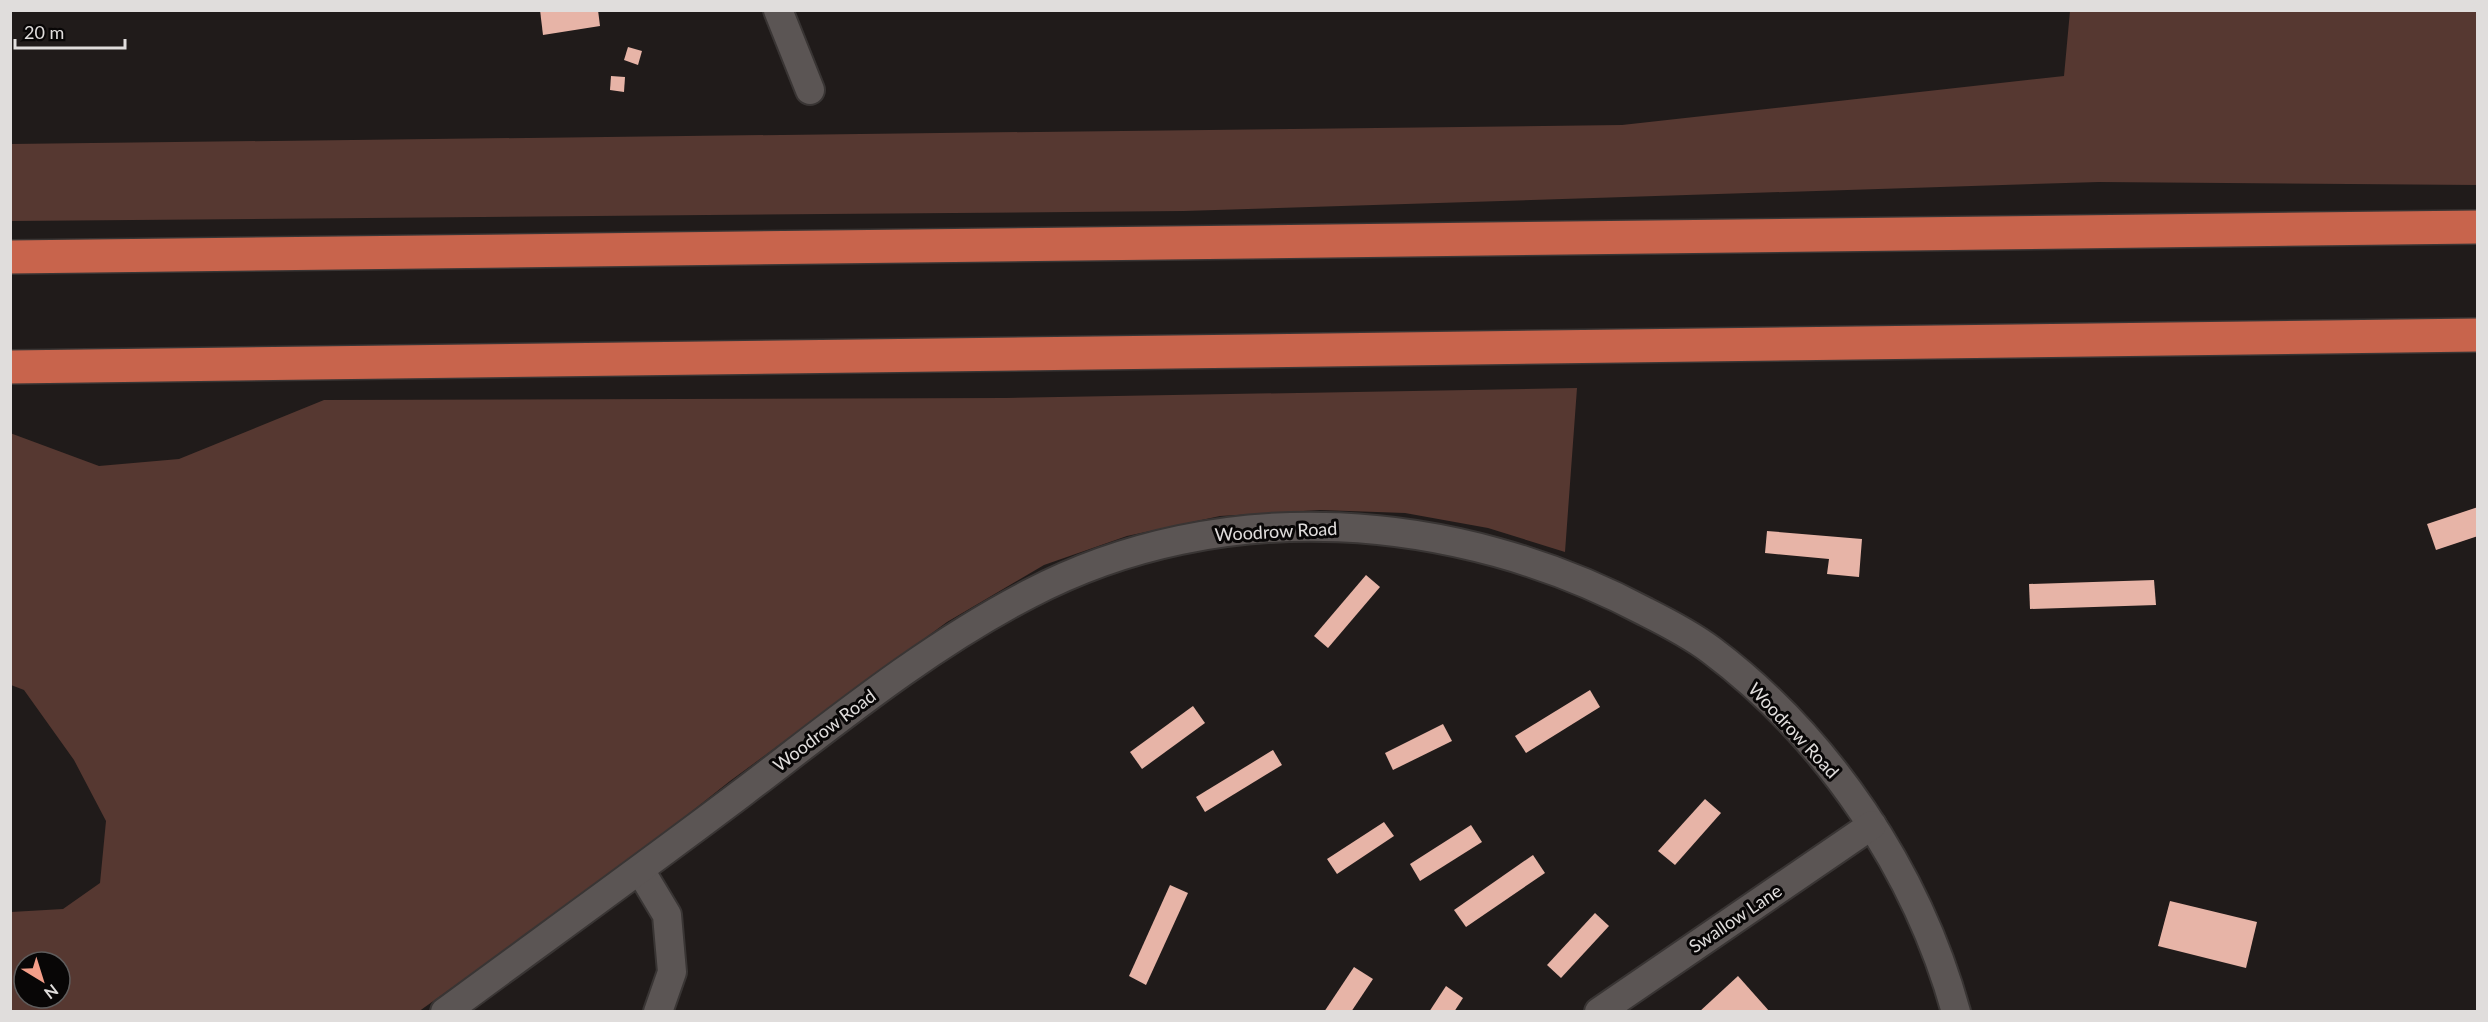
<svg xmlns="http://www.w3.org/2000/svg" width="2488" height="1022" font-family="Lato,sans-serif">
<rect width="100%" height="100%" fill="#201b1a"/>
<g fill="#563831" fill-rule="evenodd">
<polygon points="2070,11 2477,11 2477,185 2099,182 1184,211 11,221 11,144 1622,125 2064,76"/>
<path d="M1577 388 1565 552 1488 528 1405 513 1320 510 1220 516 1127 536 1044 565 947 622 730 781 629 861 418 1012 11 1011V912L63 909 100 883 106 821 74 760 24 690 11 685 10 433 99 466 179 459 324 400 1006 398ZM24 962H60V998H24Z"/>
</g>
<g fill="#e7b4a7">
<polygon points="540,10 598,10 600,26 543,35"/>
<polygon points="628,47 642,51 638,65 624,60"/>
<polygon points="611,76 625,77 624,92 610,90"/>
<polygon points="2478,507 2478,536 2436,550 2427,524"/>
<polygon points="1767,531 1862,539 1859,577 1827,574 1829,559 1765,553"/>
<polygon points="1366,575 1380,587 1328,648 1314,636"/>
<polygon points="2154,580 2156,605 2030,609 2029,584"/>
<polygon points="1590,690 1600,707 1526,753 1515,736"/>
<polygon points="1193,706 1205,723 1142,769 1130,752"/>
<polygon points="1443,724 1452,741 1393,770 1385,753"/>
<polygon points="1273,750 1282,765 1205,812 1196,797"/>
<polygon points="1705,799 1721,813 1675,865 1658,851"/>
<polygon points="1384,822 1394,836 1337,874 1327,859"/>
<polygon points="1471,825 1482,842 1420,881 1410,864"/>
<polygon points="1533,855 1545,873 1466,927 1454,910"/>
<polygon points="1170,885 1188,893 1146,985 1129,976"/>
<polygon points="2170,901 2257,922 2246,968 2158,946"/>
<polygon points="1595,913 1609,926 1561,978 1547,965"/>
<polygon points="1354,967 1373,979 1351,1012 1324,1012"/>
<polygon points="1738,976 1770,1012 1699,1012"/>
<polygon points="1446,986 1463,998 1454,1012 1429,1012"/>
</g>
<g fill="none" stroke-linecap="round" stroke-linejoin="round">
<defs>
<g id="street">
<polyline points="778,10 810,90"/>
<polyline points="640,870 667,915 672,972 658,1012"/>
<path d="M445 1012C544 939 644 867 742 793 834 723 925 648 1029 594 1222 493 1456 511 1646 612 1668 623 1691 635 1711 650 1828 738 1917 871 1956 1012"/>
<polyline points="1599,1012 1872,825"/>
</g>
<g id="highway">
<polyline points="10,257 2478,227"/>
<polyline points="10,367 2478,335"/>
</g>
</defs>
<use href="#street" stroke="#393534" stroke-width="32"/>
<use href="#highway" stroke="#393534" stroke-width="36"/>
<use href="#street" stroke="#5b5554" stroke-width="28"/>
<use href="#highway" stroke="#c8644c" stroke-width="33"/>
</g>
<g text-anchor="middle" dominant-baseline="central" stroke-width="6" stroke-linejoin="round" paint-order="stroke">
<g font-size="18" fill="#e0dddc" stroke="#080606">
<text transform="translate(1276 531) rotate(-3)">Woodrow Road</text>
<text transform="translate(824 730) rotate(-37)">Woodrow Road</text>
<text transform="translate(1794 730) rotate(47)">Woodrow Road</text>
<text transform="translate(1735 918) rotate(-34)">Swallow Lane</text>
</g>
</g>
<rect width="2488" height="1022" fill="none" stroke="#e0dddc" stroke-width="24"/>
<g transform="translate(42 980) rotate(142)"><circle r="28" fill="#080606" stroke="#5e5c5c" stroke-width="1.5"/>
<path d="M0-4.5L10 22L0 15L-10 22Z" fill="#f49e89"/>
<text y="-9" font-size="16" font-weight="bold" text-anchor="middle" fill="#e0dddc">N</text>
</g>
<path d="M15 39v9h110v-9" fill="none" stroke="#e0dddc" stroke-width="3"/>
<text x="24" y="39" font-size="18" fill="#e0dddc" stroke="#080606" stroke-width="4.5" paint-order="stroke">20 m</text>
</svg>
